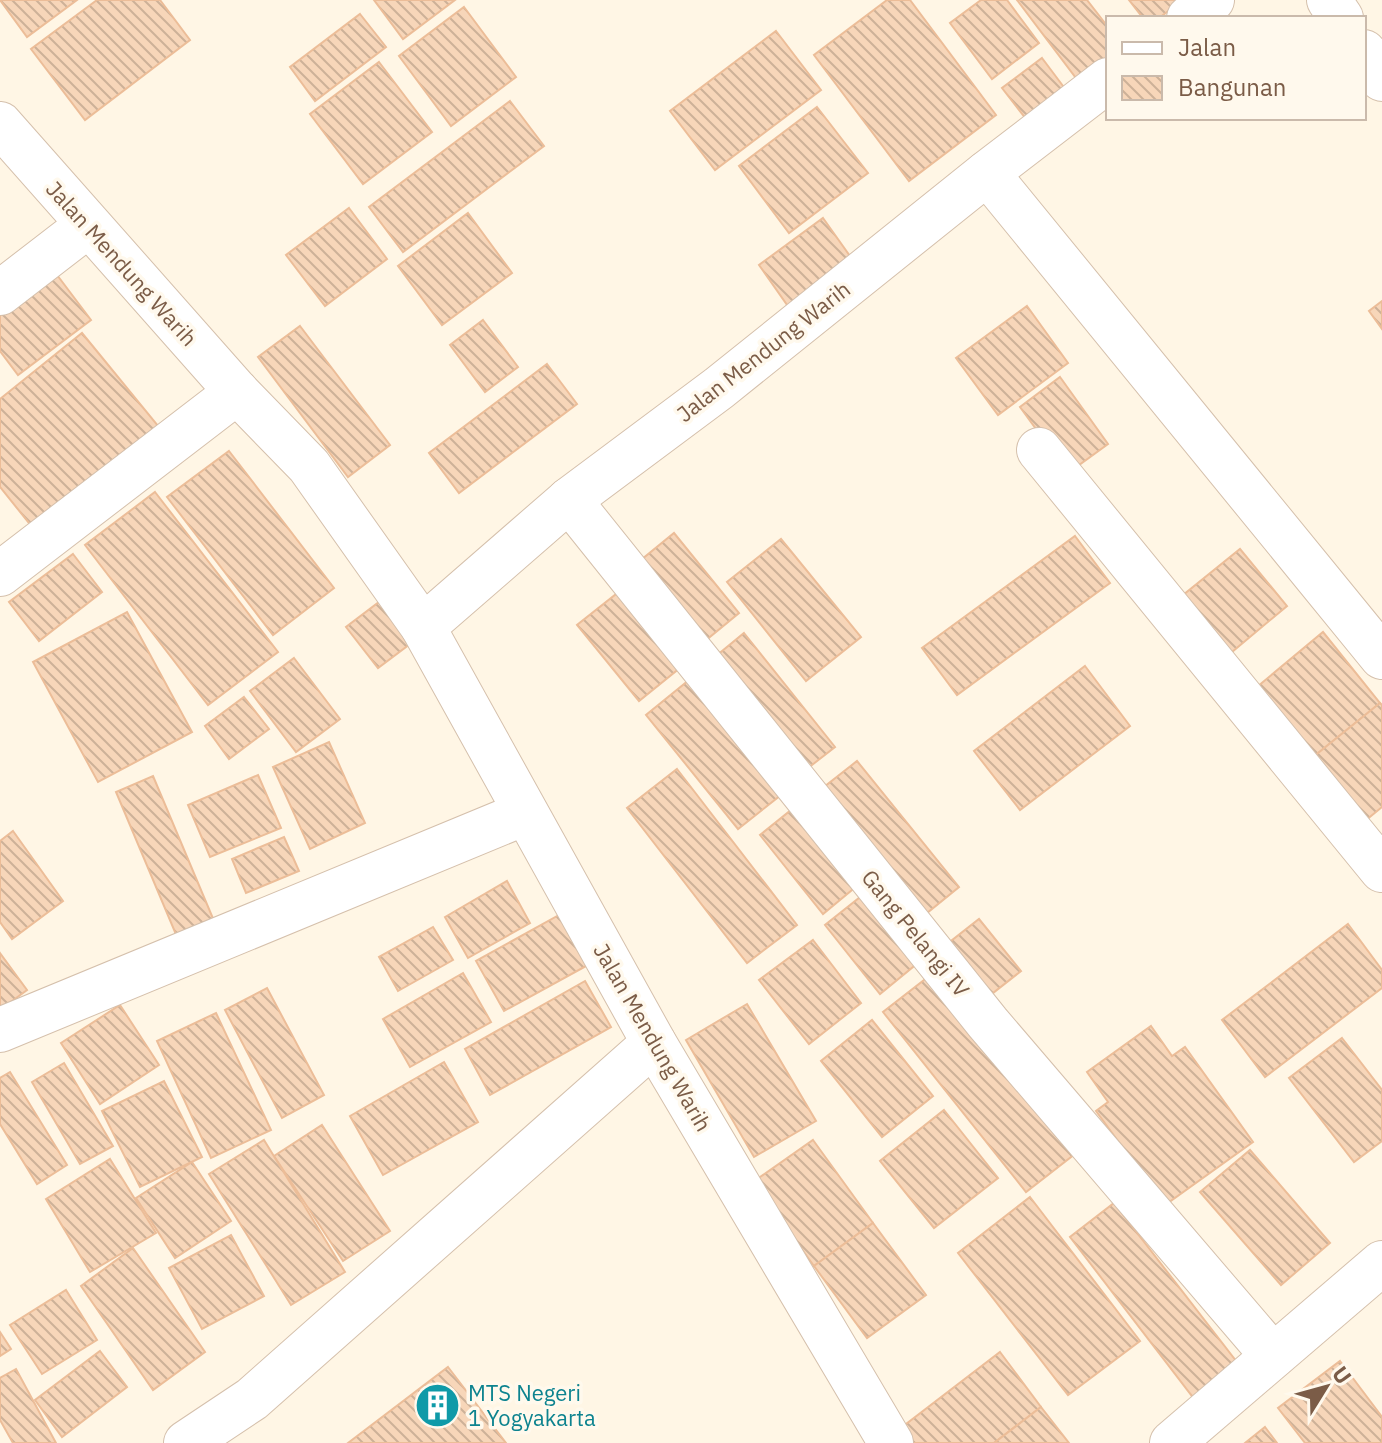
<svg xmlns="http://www.w3.org/2000/svg" width="1382" height="1443" font-family="'IBM Plex Sans',sans-serif">
<defs>
<pattern id="building-back-hatch" width="6" height="6" patternUnits="userSpaceOnUse" patternTransform="scale(2)"><rect width="6" height="6" fill="#f7d6b9"/><path d="M-1 5l2 2M0 0l6 6M5-1l2 2" fill="none" stroke="#cdb198"/></pattern>
</defs>
<rect width="100%" height="100%" fill="#fff6e5"/>
<g fill="url(#building-back-hatch)" stroke="#ecbd98" stroke-width="2">
<polygon points="0,0 77,0 27,37"/>
<polygon points="97,0 160,0 190,40 85,120 31,49"/>
<polygon points="374,0 455,0 403,39"/>
<polygon points="887,0 910,0 996,115 909,181 814,55"/>
<polygon points="981,0 1007,0 1039,43 992,79 950,23"/>
<polygon points="1017,0 1087,0 1108,27 1108,60 1079,82"/>
<polygon points="1129,0 1183,0 1159,18 1143,18"/>
<polygon points="464,7 516,77 451,126 399,56"/>
<polygon points="360,14 386,47 315,101 290,67"/>
<polygon points="776,31 821,90 715,170 670,111"/>
<polygon points="1042,58 1069,94 1030,124 1002,88"/>
<polygon points="379,62 432,132 363,184 310,114"/>
<polygon points="510,101 544,146 403,252 369,207"/>
<polygon points="817,107 868,173 789,233 739,166"/>
<polygon points="349,208 387,259 325,306 286,255"/>
<polygon points="468,213 512,273 442,325 398,266"/>
<polygon points="823,218 862,273 797,319 759,265"/>
<polygon points="48,263 91,320 18,375 0,351 0,300"/>
<polygon points="1382,301 1382,329 1369,311"/>
<polygon points="1027,306 1068,363 998,415 956,358"/>
<polygon points="483,320 518,367 485,392 450,345"/>
<polygon points="300,326 390,445 348,477 258,357"/>
<polygon points="82,333 159,427 33,528 0,487 0,399"/>
<polygon points="547,364 577,404 459,493 429,453"/>
<polygon points="1060,377 1108,444 1068,473 1020,407"/>
<polygon points="229,451 334,588 273,635 167,497"/>
<polygon points="155,492 278,652 208,705 85,545"/>
<polygon points="674,533 739,613 694,650 630,569"/>
<polygon points="1075,536 1110,583 957,695 922,648"/>
<polygon points="781,539 861,637 806,681 727,582"/>
<polygon points="1240,549 1287,606 1220,662 1172,604"/>
<polygon points="73,554 102,592 39,641 9,602"/>
<polygon points="625,587 686,663 639,701 577,625"/>
<polygon points="379,602 410,644 378,668 346,627"/>
<polygon points="127,612 192,732 98,782 33,662"/>
<polygon points="1323,632 1380,703 1307,762 1251,692"/>
<polygon points="744,633 835,747 794,779 704,666"/>
<polygon points="294,658 340,719 296,752 250,691"/>
<polygon points="1085,666 1130,726 1020,810 974,751"/>
<polygon points="694,676 786,791 738,829 646,715"/>
<polygon points="244,697 269,729 229,759 205,726"/>
<polygon points="1380,703 1382,705 1382,807 1360,825 1307,762"/>
<polygon points="329,742 365,823 310,849 273,767"/>
<polygon points="857,761 959,887 911,926 810,798"/>
<polygon points="677,769 797,925 747,963 627,808"/>
<polygon points="258,775 281,828 210,857 188,805"/>
<polygon points="153,776 217,928 180,944 116,792"/>
<polygon points="801,802 864,880 823,914 760,835"/>
<polygon points="13,831 63,901 12,939 0,922 0,841"/>
<polygon points="284,837 299,871 246,893 232,859"/>
<polygon points="507,881 530,923 468,958 445,917"/>
<polygon points="864,894 919,962 880,994 825,925"/>
<polygon points="568,910 597,960 504,1011 476,961"/>
<polygon points="979,919 1021,971 979,1004 937,952"/>
<polygon points="1348,924 1382,970 1382,988 1265,1077 1222,1020"/>
<polygon points="433,927 453,960 398,991 379,957"/>
<polygon points="813,940 861,1003 809,1044 759,980"/>
<polygon points="0,953 27,990 0,1010"/>
<polygon points="937,970 1080,1150 1026,1192 883,1012"/>
<polygon points="463,973 491,1022 410,1067 383,1019"/>
<polygon points="585,981 611,1027 490,1095 465,1049"/>
<polygon points="267,988 324,1095 282,1118 225,1010"/>
<polygon points="747,1004 816,1121 754,1157 686,1040"/>
<polygon points="120,1005 159,1065 100,1104 61,1043"/>
<polygon points="216,1013 271,1130 211,1158 157,1041"/>
<polygon points="872,1020 933,1096 882,1137 821,1061"/>
<polygon points="1151,1026 1172,1056 1185,1047 1253,1142 1165,1205 1096,1111 1108,1102 1087,1072"/>
<polygon points="1342,1038 1382,1090 1382,1141 1354,1162 1289,1078"/>
<polygon points="444,1062 478,1122 383,1175 350,1116"/>
<polygon points="64,1063 113,1146 80,1164 32,1082"/>
<polygon points="10,1072 67,1165 37,1184 0,1124 0,1078"/>
<polygon points="164,1081 202,1157 140,1187 102,1111"/>
<polygon points="944,1110 998,1178 934,1228 880,1161"/>
<polygon points="322,1125 390,1231 343,1261 274,1156"/>
<polygon points="264,1140 345,1272 291,1305 209,1174"/>
<polygon points="813,1140 873,1223 814,1266 753,1182"/>
<polygon points="1250,1150 1330,1243 1281,1285 1200,1192"/>
<polygon points="110,1159 156,1233 90,1272 46,1199"/>
<polygon points="192,1162 231,1221 175,1258 136,1198"/>
<polygon points="1030,1197 1140,1341 1068,1395 958,1253"/>
<polygon points="1114,1203 1240,1366 1195,1400 1070,1237"/>
<polygon points="873,1223 926,1295 867,1338 814,1266"/>
<polygon points="231,1235 264,1296 202,1329 169,1268"/>
<polygon points="133,1248 205,1352 153,1390 81,1286"/>
<polygon points="66,1290 97,1340 42,1374 10,1325"/>
<polygon points="0,1332 11,1349 0,1356"/>
<polygon points="100,1351 127,1387 62,1437 35,1400"/>
<polygon points="1000,1352 1041,1407 994,1443 907,1443 897,1431"/>
<polygon points="1340,1361 1382,1417 1382,1443 1305,1443 1278,1408"/>
<polygon points="448,1367 506,1443 348,1443"/>
<polygon points="16,1369 56,1443 13,1443 0,1420 0,1378"/>
<polygon points="1041,1407 1069,1443 994,1443"/>
<polygon points="1265,1427 1277,1443 1245,1443"/>
</g>
<g fill="none" stroke-linecap="round" stroke-linejoin="round">
<defs>
<g id="street">
<polyline points="1329,0 1341,18"/>
<polyline points="1189,18 1212,0"/>
<polyline points="1364,52 1382,79"/>
<polyline points="0,124 237,392 309,466 423,627 654,1043 891,1443"/>
<polyline points="987,173 1382,657"/>
<polyline points="0,293 87,226"/>
<polyline points="1039,450 1382,870"/>
<polyline points="569,500 988,1023 1273,1356"/>
<polyline points="0,574 237,392"/>
<polyline points="423,627 569,500 719,388 987,173 1108,80"/>
<polyline points="0,1030 525,813"/>
<polyline points="186,1443 252,1399 654,1043"/>
<polyline points="1172,1443 1382,1263"/>
</g>
</defs>
<use href="#street" stroke="#d5c0ac" stroke-width="46"/>
<use href="#street" stroke="#fff" stroke-width="44"/>
</g>
<defs>
<symbol id="building-disc" viewBox="-11 -11 22 22"><circle r="9.5" fill="#0f9aa8" stroke="#fff9ed"/><path d="M-4-6H4V6H1V3H-1V6H-4ZM-2.5-4.3h1.7v1.8h-1.7ZM.8-4.3h1.7v1.8H.8ZM-2.5-1h1.7V.8h-1.7ZM.8-1h1.7V.8H.8Z" fill="#fff"/></symbol>
</defs>
<g fill-rule="evenodd">
<use href="#building-disc" x="412" y="1380" width="51" height="51"/>
</g>
<g text-anchor="middle" dominant-baseline="central" stroke-width="7" stroke-linejoin="round" paint-order="stroke">
<g font-size="22" fill="#7b5c47" stroke="#fff9ed">
<text transform="translate(122 263) rotate(48)">Jalan Mendung Warih</text>
<text transform="translate(763 351) rotate(-38)">Jalan Mendung Warih</text>
<text transform="translate(916 933) rotate(51)">Gang Pelangi IV</text>
<text transform="translate(653 1037) rotate(60)">Jalan Mendung Warih</text>
</g>
<g font-size="22" fill="#0d838f" stroke="#fff9ed" text-anchor="start">
<text x="468" y="1392">MTS Negeri<tspan x="468" dy="25">1 Yogyakarta</tspan></text>
</g>
</g>
<rect x="1106" y="16" width="260" height="104" fill="#fff9ed" stroke="#cabaab" stroke-width="2"/>
<rect x="1122" y="42" width="40" height="12" fill="#ffffff" stroke="#cabaab" stroke-width="2"/>
<text x="1178" y="56" font-size="24" fill="#7b5c47">Jalan</text>
<rect x="1122" y="76" width="40" height="24" fill="url(#building-back-hatch)" stroke="#cabaab" stroke-width="2"/>
<text x="1178" y="96" font-size="24" fill="#7b5c47">Bangunan</text>
<g transform="translate(1326 1387) rotate(53)" stroke="#fff9ed" stroke-width="6" paint-order="stroke">
<path d="M0-6L14 30L0 20L-14 30Z" fill="#7b5c47"/>
<text y="-12" font-size="22" font-weight="bold" text-anchor="middle" fill="#7b5c47">U</text>
</g>
</svg>
